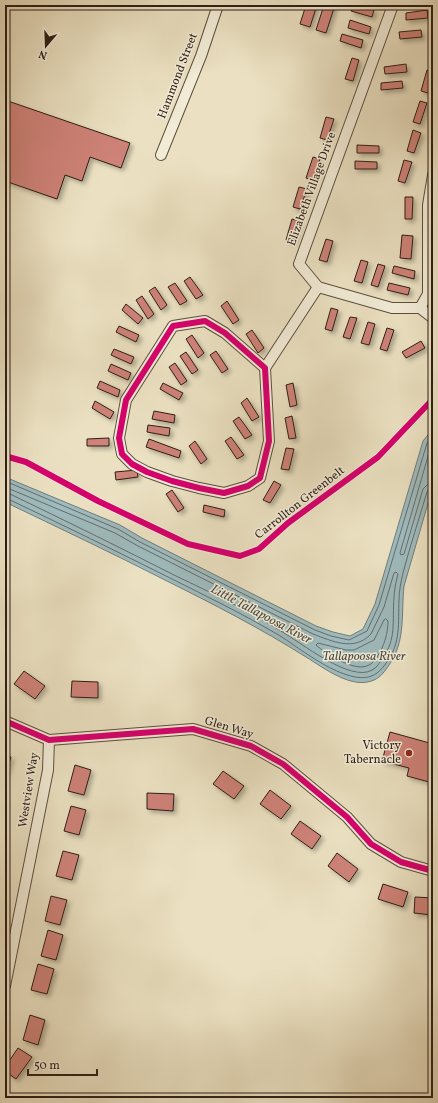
<svg xmlns="http://www.w3.org/2000/svg" width="438" height="1103" font-family="Vollkorn,serif">
<defs>
<filter id="shadow"><feDropShadow dx="3" dy="3" stdDeviation="2" flood-color="#0004"/></filter>
</defs>
<rect width="100%" height="100%" fill="#ebe1c2"/>
<filter id="stains"><feTurbulence type="fractalNoise" baseFrequency=".005" numOctaves="4"/><feColorMatrix values="0 0 0 0 .2 0 0 0 0 .09 0 0 0 0 .02 0 0 0 .5 -.17"/></filter>
<radialGradient id="worn" r=".72"><stop offset=".6" stop-color="#630" stop-opacity="0"/><stop offset="1" stop-color="#630" stop-opacity=".3"/></radialGradient>
<path fill="#9ebbbe" stroke="#717c7b" d="M433 429V486L404 586C401 614 406 641 389 665 385 671 381 677 374 680 352 690 324 668 306 657 260 628 213 604 165 580 112 553 59 528 5 502V477L120 525 142 538 316 626 333 632 350 636 363 629 375 604 423 441Z"/>
<g fill="none" stroke-linecap="round" stroke-linejoin="round">
<g stroke="#666c6a" stroke-width="1">
<polyline points="433,443 431,446 400,553 401,555 404,554 423,489 427,485 433,483"/>
<polyline points="5,481 118,529 140,542 315,630 331,636 349,640 367,631 379,605 427,443 433,436"/>
<path d="M5 487 115 533 138 546 313 634C332 641 354 652 371 634L384 607 394 573 396 572 398 574C396 582 394 590 394 598 392 621 397 639 382 659 379 663 377 668 372 670 351 683 300 642 281 631 247 610 212 593 176 576 121 548 66 521 10 494L5 493"/>
<path d="M5 499H8C63 525 118 552 172 579 208 597 243 614 277 634 299 647 352 692 377 673 381 670 384 666 387 662 401 642 398 623 399 600 399 591 401 582 403 573 410 546 419 519 427 492L429 489 433 488"/>
<path d="M386 619 388 621C388 630 386 639 382 648 379 654 375 662 369 665 356 673 326 654 316 645L318 643 346 650H354L374 640 384 620Z"/>
</g>
</g>
<g fill="#ce8278" stroke="#2d1e16" filter="url(#shadow)">
<polygon points="306,5 317,5 310,27 300,24"/>
<polygon points="324,5 335,5 326,33 316,30"/>
<polygon points="353,5 359,5 374,10 372,17 351,11"/>
<polygon points="427,10 428,18 406,20 406,13"/>
<polygon points="350,20 371,27 369,34 348,28"/>
<polygon points="421,30 422,37 400,39 399,32"/>
<polygon points="342,34 363,40 361,48 340,41"/>
<polygon points="352,58 359,60 353,81 345,79"/>
<polygon points="406,64 407,72 385,74 384,67"/>
<polygon points="427,70 433,72 433,77 428,93 421,91"/>
<polygon points="402,81 403,88 381,90 381,83"/>
<polygon points="5,100 130,143 121,168 90,157 82,181 65,175 57,199 5,181"/>
<polygon points="420,101 427,103 420,124 413,122"/>
<polygon points="326,117 334,119 327,140 320,138"/>
<polygon points="413,130 421,133 414,153 407,151"/>
<polygon points="357,145 379,146 379,153 357,153"/>
<polygon points="313,157 320,159 313,180 306,178"/>
<polygon points="404,160 412,162 405,183 398,181"/>
<polygon points="355,161 377,162 377,169 355,169"/>
<polygon points="299,187 307,189 300,209 293,207"/>
<polygon points="405,197 413,197 412,219 405,219"/>
<polygon points="292,219 299,221 293,242 286,240"/>
<polygon points="402,235 413,236 411,259 400,258"/>
<polygon points="326,239 333,241 327,262 319,260"/>
<polygon points="361,260 368,262 362,283 354,281"/>
<polygon points="378,264 385,266 378,287 371,285"/>
<polygon points="394,266 415,271 414,279 392,273"/>
<polygon points="190,277 203,295 196,299 184,281"/>
<polygon points="175,283 187,301 180,305 168,287"/>
<polygon points="389,283 410,288 408,295 387,290"/>
<polygon points="155,287 167,305 161,310 149,291"/>
<polygon points="142,296 154,314 148,319 136,300"/>
<polygon points="227,301 239,320 233,324 221,306"/>
<polygon points="126,304 143,318 138,324 122,310"/>
<polygon points="331,308 338,310 332,331 325,329"/>
<polygon points="350,317 357,318 350,339 343,337"/>
<polygon points="368,322 375,324 369,345 361,343"/>
<polygon points="119,326 139,335 136,342 116,332"/>
<polygon points="387,328 394,330 387,351 380,349"/>
<polygon points="252,330 264,348 258,353 246,334"/>
<polygon points="192,335 204,353 198,358 186,339"/>
<polygon points="421,341 425,348 406,358 402,352"/>
<polygon points="114,349 134,357 131,364 111,355"/>
<polygon points="216,351 228,369 222,373 210,355"/>
<polygon points="186,352 198,370 192,374 180,356"/>
<polygon points="175,363 187,381 181,385 169,367"/>
<polygon points="111,364 131,373 128,380 108,371"/>
<polygon points="100,381 120,390 118,397 97,388"/>
<polygon points="163,383 183,393 179,400 160,389"/>
<polygon points="293,383 297,405 290,407 286,385"/>
<polygon points="247,398 259,417 252,421 241,403"/>
<polygon points="95,401 114,412 110,419 92,408"/>
<polygon points="154,411 175,415 174,423 152,419"/>
<polygon points="292,416 296,438 289,439 285,418"/>
<polygon points="239,417 252,435 245,439 233,421"/>
<polygon points="148,425 170,428 169,436 147,432"/>
<polygon points="231,437 244,455 237,459 225,441"/>
<polygon points="109,438 109,446 87,446 87,439"/>
<polygon points="149,439 181,451 179,458 146,447"/>
<polygon points="195,441 207,459 201,464 189,446"/>
<polygon points="286,448 294,449 289,470 281,469"/>
<polygon points="137,470 138,477 116,480 115,472"/>
<polygon points="274,481 281,485 270,503 263,500"/>
<polygon points="172,490 184,508 178,512 166,494"/>
<polygon points="204,505 225,510 224,517 203,512"/>
<polygon points="24,671 45,686 35,699 14,684"/>
<polygon points="72,681 98,682 98,698 71,697"/>
<polygon points="390,732 433,744 433,783 407,776 409,768 382,761"/>
<polygon points="5,755 11,757 6,773 5,772"/>
<polygon points="75,765 91,770 84,795 68,791"/>
<polygon points="223,771 244,786 234,799 213,784"/>
<polygon points="270,790 291,806 281,819 260,804"/>
<polygon points="147,793 174,794 173,811 147,809"/>
<polygon points="71,806 86,810 79,835 64,831"/>
<polygon points="300,821 321,836 312,849 291,834"/>
<polygon points="63,851 79,855 72,880 56,876"/>
<polygon points="337,853 358,869 349,882 328,866"/>
<polygon points="383,884 408,892 403,907 378,899"/>
<polygon points="51,896 67,900 60,925 45,921"/>
<polygon points="415,897 433,898 432,915 414,913"/>
<polygon points="48,930 63,935 56,960 41,956"/>
<polygon points="38,964 54,969 47,994 31,990"/>
<polygon points="30,1015 45,1020 38,1045 23,1040"/>
<polygon points="18,1048 32,1057 16,1079 5,1071 5,1067"/>
</g>
<g fill="none" stroke-linecap="round" stroke-linejoin="round">
<defs>
<g id="street">
<polyline points="393,5 299,264 318,287 392,308 420,308"/>
<polyline points="161,155 201,56 218,5"/>
<polyline points="420,308 428,294 428,205 433,175"/>
<polyline points="420,308 433,318"/>
<polygon points="205,321 225,333 265,368 269,441 260,478 248,486 224,493 199,488 172,481 147,472 132,464 122,454 119,438 126,400 173,326"/>
<polyline points="265,368 318,287"/>
<polyline points="5,721 49,740 193,729 251,746 283,764 347,817 371,844 401,862 433,871"/>
<polyline points="5,986 48,770 49,740"/>
</g>
</defs>
<use href="#street" stroke="#5c4f41" stroke-width="12"/>
<use href="#street" stroke="#f2ecd7" stroke-width="10"/>
<defs>
<g id="cycleway">
<polygon points="205,321 225,333 265,368 269,441 260,478 248,486 224,493 199,488 172,481 147,472 132,464 122,454 119,438 126,400 173,326"/>
<polyline points="5,456 26,462 98,501 188,544 240,556 259,549 288,523 378,457 433,399"/>
<polyline points="5,721 49,740 193,729 251,746 283,764 347,817 371,844 401,862 433,871"/>
</g>
</defs>
<use href="#cycleway" stroke="#f2ecd7" stroke-width="8"/>
<use href="#cycleway" stroke="#d6006c" stroke-width="6"/>
</g>
<circle fill="#8f2418" stroke="#f2ecd7" stroke-width="1.5" cx="409" cy="753" r="4"/>
<g text-anchor="middle" dominant-baseline="central" stroke-width="3" stroke-linejoin="round" paint-order="stroke">
<g font-size="12" fill="#2d1e16" stroke="#f2ecd7">
<text transform="translate(178 76) rotate(-69)">Hammond Street</text>
<text transform="translate(312 189) rotate(-70)">Elizabeth Village Drive</text>
<text transform="translate(300 503) rotate(-38)">Carrollton Greenbelt</text>
<text transform="translate(229 728) rotate(17)">Glen Way</text>
<text transform="translate(29 790) rotate(-81)">Westview Way</text>
</g>
<g font-size="12" fill="#2d1e16" stroke="#f2ecd7" text-anchor="end">
<text x="401" y="746">Victory<tspan x="401" dy="14">Tabernacle</tspan></text>
</g>
<g font-size="13" font-style="italic" fill="#4f4d48" stroke="#f2ecd7">
<text transform="translate(261 615) rotate(28)">Little Tallapoosa River</text>
<text x="364" y="657">Tallapoosa River</text>
</g>
</g>
<rect width="438" height="1103" fill="none" stroke="#ebe1c2" stroke-width="20"/>
<rect x="6" y="6" width="426" height="1091" fill="none" stroke="#2d1e16" stroke-width="2"/>
<rect x="10" y="10" width="418" height="1083" fill="none" stroke="#2d1e16"/>
<g transform="translate(46 46) rotate(199)" stroke="#f2ecd7" stroke-width="3" paint-order="stroke">
<path d="M0-3L7 15L0 10L-7 15Z" fill="#2d1e16"/>
<text y="-6" font-size="11" font-weight="bold" text-anchor="middle" fill="#2d1e16">N</text>
</g>
<path d="M28 1069v6h69v-6" fill="none" stroke="#2d1e16" stroke-width="2"/>
<text x="34" y="1069" font-size="12" fill="#2d1e16" stroke="#f2ecd7" stroke-width="3" paint-order="stroke">50 m</text>
<rect width="100%" height="100%" filter="url(#stains)"/>
<rect width="100%" height="100%" fill="url(#worn)"/>
</svg>
